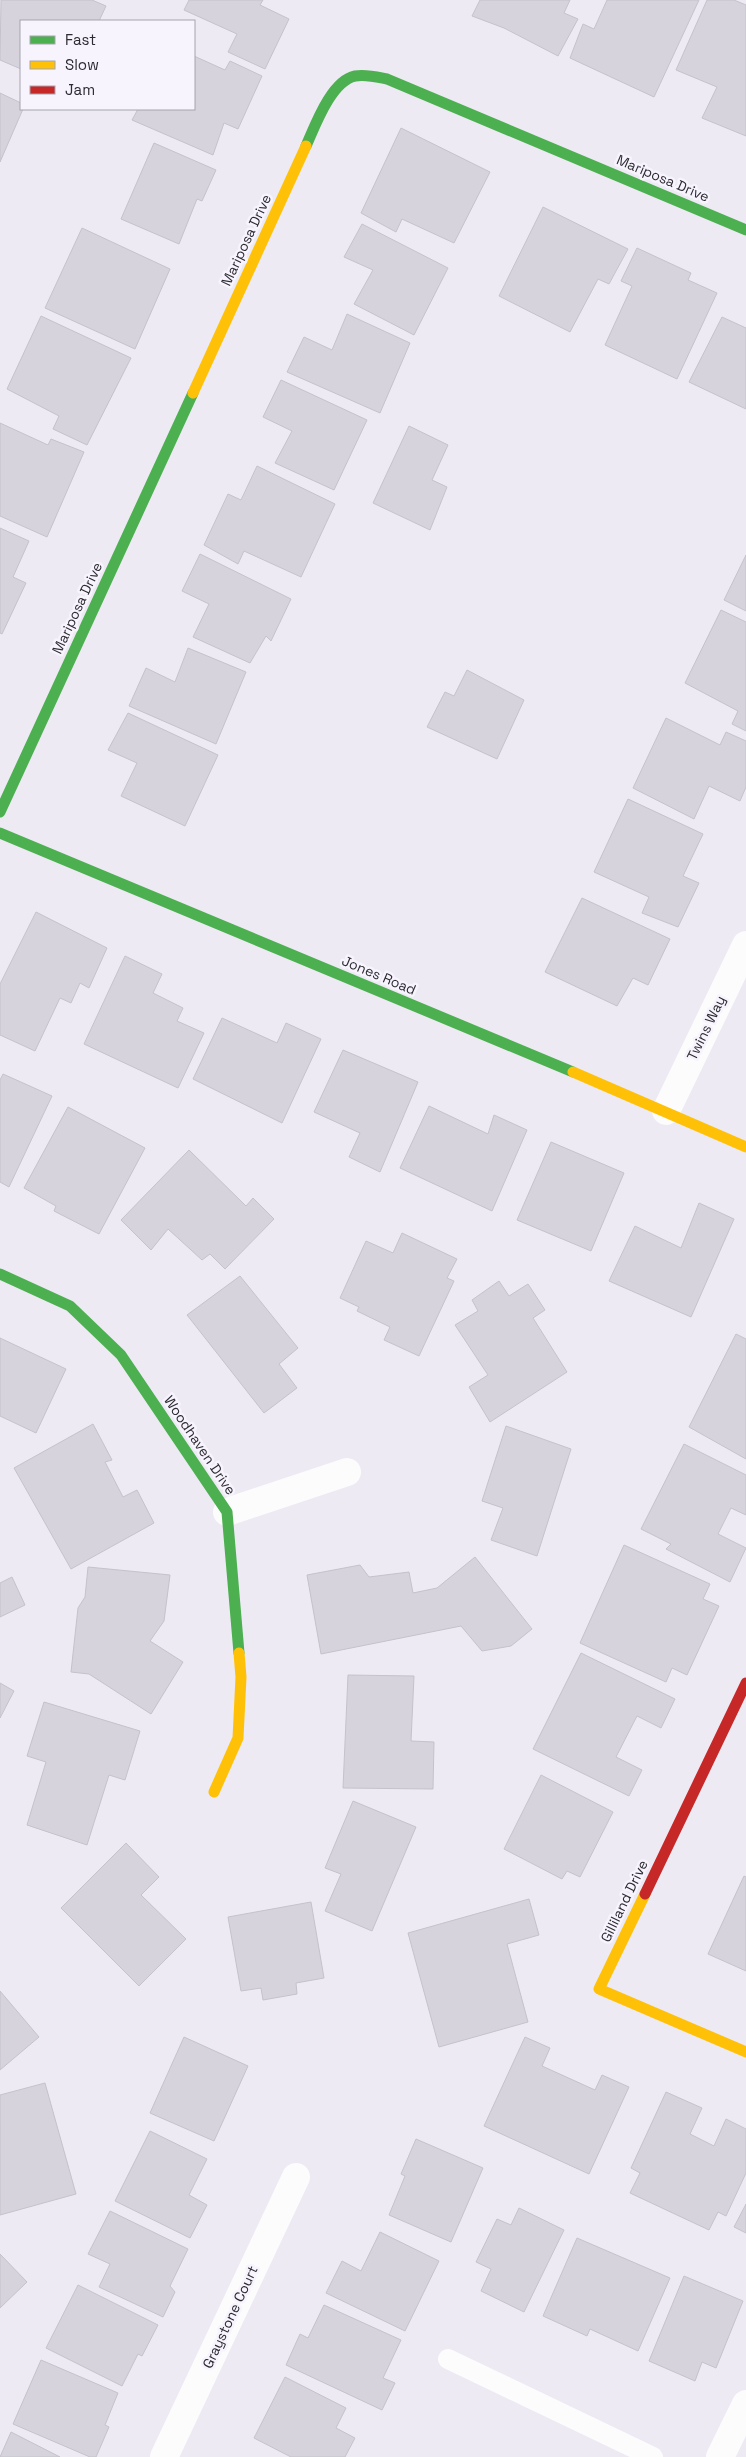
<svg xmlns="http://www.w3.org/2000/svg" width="746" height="2457" font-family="'Space Grotesk',sans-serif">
<rect width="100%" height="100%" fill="#edeaf4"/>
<g fill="#d6d3dc" stroke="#c5c2cb">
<polygon points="1,0 92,0 106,6 99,21 21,21 21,69 0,60"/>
<polygon points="189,0 263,0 260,5 289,19 265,69 228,52 237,34 184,10"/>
<polygon points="480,0 570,0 564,13 578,19 558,56 504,28 472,16"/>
<polygon points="607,0 699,0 654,97 570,58 583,24 594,29"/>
<polygon points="707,0 734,0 746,5 746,136 702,118 717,87 676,70"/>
<polygon points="194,56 225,70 230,61 262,76 238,129 224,123 213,155 132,120 138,109 194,109"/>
<polygon points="0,93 21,103 23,109 0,162"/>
<polygon points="401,128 490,172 454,243 402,219 396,232 361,213"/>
<polygon points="154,143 216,170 202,201 197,199 179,244 121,219"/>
<polygon points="543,207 628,249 609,284 598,279 570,332 499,296"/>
<polygon points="362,224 448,268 414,335 354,304 373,270 344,257"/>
<polygon points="82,228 170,269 135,349 45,308"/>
<polygon points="637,248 691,273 688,280 717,293 677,379 605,345 632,286 621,281"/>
<polygon points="347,314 410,343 380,413 287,372 304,337 332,350"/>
<polygon points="41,316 131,358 87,445 53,429 59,416 7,389"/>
<polygon points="722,317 746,328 746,409 689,382"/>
<polygon points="281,380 367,420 334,490 275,463 292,431 263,417"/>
<polygon points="0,423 48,445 51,439 84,452 47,537 0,516"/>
<polygon points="409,426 448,445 432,480 447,487 430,530 373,503"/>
<polygon points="257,466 335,504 301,577 244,551 238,564 204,545 228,494 241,500"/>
<polygon points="0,528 29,541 13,577 26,583 2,634 0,633"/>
<polygon points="200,554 291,599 271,641 266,636 250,663 193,637 209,604 182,591"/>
<polygon points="746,555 746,611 724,600"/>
<polygon points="721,610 746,622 746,731 732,724 738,711 685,683"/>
<polygon points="188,648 246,672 216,744 129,706 146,668 175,682"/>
<polygon points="467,670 524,700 497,759 427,727 445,692 454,696"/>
<polygon points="128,713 218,755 185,826 121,796 137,763 108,750"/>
<polygon points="666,718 720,745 726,732 746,741 746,787 740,801 709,786 694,819 633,788"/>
<polygon points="628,799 703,834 683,876 699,883 678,927 642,913 649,897 594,872"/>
<polygon points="582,898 670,939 648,985 633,978 617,1006 545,972"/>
<polygon points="36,912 107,948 89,988 80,983 71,1003 60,998 35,1051 0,1035 0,984"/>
<polygon points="125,956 162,974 153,993 183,1008 177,1021 204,1033 178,1088 84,1044"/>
<polygon points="222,1018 277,1043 286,1023 321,1039 282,1123 193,1079"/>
<polygon points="343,1050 418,1082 380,1172 349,1157 360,1133 314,1112"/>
<polygon points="3,1074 52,1096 9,1187 0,1182 0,1080"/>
<polygon points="429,1106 488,1134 494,1115 527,1130 492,1211 400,1168"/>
<polygon points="68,1107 145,1148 99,1234 54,1211 56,1206 24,1188"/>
<polygon points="551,1142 624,1173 591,1251 517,1220"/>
<polygon points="189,1150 246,1206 253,1198 274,1219 225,1269 210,1254 202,1260 168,1229 151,1250 121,1220"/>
<polygon points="699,1203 734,1219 691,1317 609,1281 635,1226 681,1248"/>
<polygon points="402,1233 457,1259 447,1278 454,1281 419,1356 384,1340 390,1327 357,1311 359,1307 340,1298 366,1241 393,1253"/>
<polygon points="240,1276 298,1348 279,1364 297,1388 264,1413 187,1315"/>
<polygon points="499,1281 509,1296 528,1284 545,1310 533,1318 567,1372 490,1422 469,1387 488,1375 455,1325 478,1311 472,1300"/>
<polygon points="736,1334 746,1339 746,1459 689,1427"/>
<polygon points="0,1338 66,1369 36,1433 0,1416"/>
<polygon points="93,1424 112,1460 105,1462 123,1497 137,1490 154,1523 71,1569 14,1468"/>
<polygon points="506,1426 571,1449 537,1556 491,1540 503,1508 482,1501"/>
<polygon points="684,1444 746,1475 746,1515 731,1508 718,1534 746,1548 730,1582 666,1549 671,1544 641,1529"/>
<polygon points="624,1545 710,1584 703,1599 719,1606 687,1675 672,1668 666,1682 580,1643"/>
<polygon points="475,1557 532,1629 511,1646 482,1651 461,1626 321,1654 307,1575 360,1565 369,1577 409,1572 413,1593 437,1588"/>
<polygon points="88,1567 170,1575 164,1621 150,1641 183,1662 151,1714 89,1674 71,1672 78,1608 85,1597"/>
<polygon points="12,1577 25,1605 0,1617 0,1583"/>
<polygon points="581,1653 675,1699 661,1728 637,1716 616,1757 642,1770 629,1796 533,1749"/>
<polygon points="348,1675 414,1676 411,1741 434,1742 433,1789 343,1788"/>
<polygon points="0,1683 14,1691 0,1718"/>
<polygon points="44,1702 140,1731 125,1780 109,1775 87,1845 27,1825 46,1762 27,1756"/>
<polygon points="541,1775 613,1812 580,1877 567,1871 562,1879 504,1849"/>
<polygon points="353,1801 416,1827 372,1931 325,1911 341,1874 325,1868"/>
<polygon points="126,1843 159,1877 141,1895 186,1939 139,1986 61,1908"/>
<polygon points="744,1876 746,1877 746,1971 708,1954"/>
<polygon points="529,1899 539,1935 507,1944 528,2022 439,2047 408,1933"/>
<polygon points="311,1902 324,1978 296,1983 297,1994 263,2000 261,1988 241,1991 228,1917"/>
<polygon points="0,1991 39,2037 0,2070"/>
<polygon points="184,2037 248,2066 214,2141 150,2113"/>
<polygon points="525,2037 550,2048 542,2066 595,2090 602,2075 629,2087 589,2174 484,2126"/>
<polygon points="45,2083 76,2194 0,2215 0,2095"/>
<polygon points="666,2092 702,2108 690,2134 714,2146 726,2119 746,2129 746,2173 726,2216 718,2212 709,2230 630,2193 640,2173 631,2168"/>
<polygon points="150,2131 207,2159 189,2195 207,2205 190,2238 115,2201"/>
<polygon points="416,2139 483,2168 451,2242 389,2215 405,2176 401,2174"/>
<polygon points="746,2204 746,2233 734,2227"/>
<polygon points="519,2208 564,2230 524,2312 481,2291 491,2269 476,2262 497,2219 511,2225"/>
<polygon points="110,2211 188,2249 170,2286 175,2292 163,2317 99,2287 110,2264 88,2254"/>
<polygon points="380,2232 439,2261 405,2331 326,2293 342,2261 361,2271"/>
<polygon points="577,2238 670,2278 638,2351 590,2329 587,2336 543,2316"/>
<polygon points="0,2254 27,2282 0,2308"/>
<polygon points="684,2276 743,2301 716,2368 702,2362 695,2381 649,2361"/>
<polygon points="78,2285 158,2325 142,2356 138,2354 122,2386 46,2348"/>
<polygon points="324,2305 401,2340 383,2378 395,2383 382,2410 286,2365 300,2334 308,2338"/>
<polygon points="41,2360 118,2393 105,2425 109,2427 96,2457 90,2457 13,2424"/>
<polygon points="285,2377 346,2408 336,2428 355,2438 345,2457 291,2457 254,2438"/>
<polygon points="11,2432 60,2457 0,2457"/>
</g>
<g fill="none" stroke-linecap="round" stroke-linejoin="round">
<polyline stroke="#fcfcfd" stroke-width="20" points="448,2359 653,2457"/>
<g stroke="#fcfcfd" stroke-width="28">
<polyline points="666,1111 746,945"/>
<polyline points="227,1512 347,1472"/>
<polyline points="164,2457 296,2177"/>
<polyline points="720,2457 746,2404"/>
</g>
<g stroke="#4caf50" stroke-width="11">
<path d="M306 146C315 126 331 81 355 76 366 74 377 77 387 79L746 230"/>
<polyline points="0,812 193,393"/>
<polyline points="0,833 573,1072"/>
<polyline points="0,1274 70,1306 121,1355 227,1512 239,1653"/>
</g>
<g stroke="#ffc107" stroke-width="11">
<polyline points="193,393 306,146"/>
<polyline points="573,1072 746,1147"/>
<polyline points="214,1792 238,1738 241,1677 239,1653"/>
<polyline points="645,1894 599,1989 746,2052"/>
</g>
<polyline stroke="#c62828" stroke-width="11" points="645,1894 746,1683"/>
</g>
<g text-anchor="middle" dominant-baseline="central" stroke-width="5" stroke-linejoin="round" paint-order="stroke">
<g font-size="14" fill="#2d2b32" stroke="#f7f4fd">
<text transform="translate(663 178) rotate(23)">Mariposa Drive</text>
<text transform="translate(246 240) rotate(-65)">Mariposa Drive</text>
<text transform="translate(77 608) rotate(-65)">Mariposa Drive</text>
<text transform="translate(379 975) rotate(23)">Jones Road</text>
<text transform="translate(706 1028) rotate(-64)">Twins Way</text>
<text transform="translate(200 1445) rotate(56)">Woodhaven Drive</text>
<text transform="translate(624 1901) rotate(-64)">Gilliland Drive</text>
<text transform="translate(230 2317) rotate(-65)">Graystone Court</text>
</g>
</g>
<rect x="20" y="20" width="175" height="90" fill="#f7f4fd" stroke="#a6a4ac"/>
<rect x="30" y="36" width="25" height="8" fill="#4caf50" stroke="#a6a4ac"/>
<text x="65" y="45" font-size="15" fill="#2d2b32">Fast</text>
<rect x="30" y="61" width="25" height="8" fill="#ffc107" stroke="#a6a4ac"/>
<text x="65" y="70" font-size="15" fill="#2d2b32">Slow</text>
<rect x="30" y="86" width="25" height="8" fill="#c62828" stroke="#a6a4ac"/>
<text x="65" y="95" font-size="15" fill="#2d2b32">Jam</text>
</svg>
